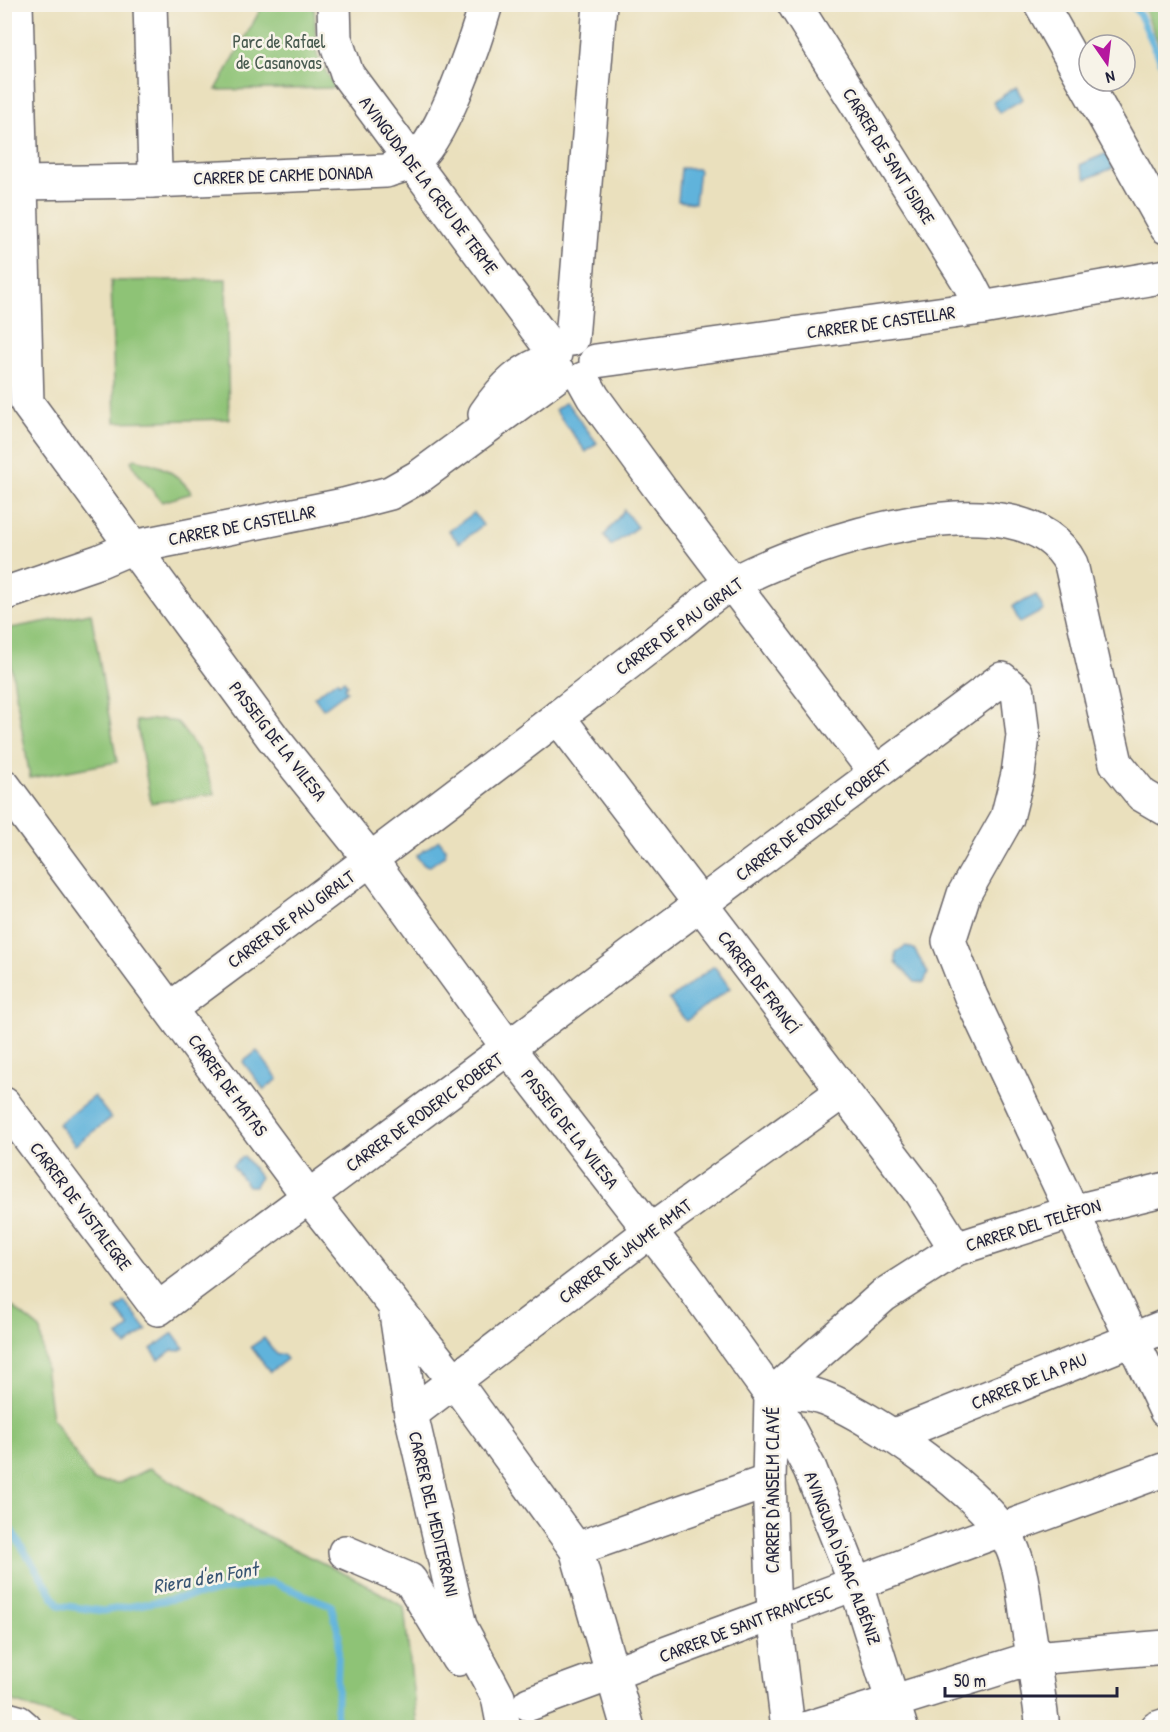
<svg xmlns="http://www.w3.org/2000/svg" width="1170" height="1732" font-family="'Patrick Hand',sans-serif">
<rect width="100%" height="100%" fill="#f7f3e8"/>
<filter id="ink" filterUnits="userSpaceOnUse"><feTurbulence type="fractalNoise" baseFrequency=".0167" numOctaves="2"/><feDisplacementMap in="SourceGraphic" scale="12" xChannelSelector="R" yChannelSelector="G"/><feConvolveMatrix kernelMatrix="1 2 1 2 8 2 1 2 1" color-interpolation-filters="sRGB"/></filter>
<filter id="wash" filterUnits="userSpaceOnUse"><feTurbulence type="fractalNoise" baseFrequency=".008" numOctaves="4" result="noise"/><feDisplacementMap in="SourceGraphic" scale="24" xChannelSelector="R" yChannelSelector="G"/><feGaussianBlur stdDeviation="1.35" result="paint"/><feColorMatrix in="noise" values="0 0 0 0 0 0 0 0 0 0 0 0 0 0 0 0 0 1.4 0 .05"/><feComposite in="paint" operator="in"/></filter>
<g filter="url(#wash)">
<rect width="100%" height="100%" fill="#eae0bd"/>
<g fill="#8ec376" stroke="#587258" stroke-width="1.5">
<polygon points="263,5 314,5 317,55 335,88 216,90"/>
<polygon points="1143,5 1165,5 1165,59"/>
<polygon points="226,279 229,419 115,422 111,281"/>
<path d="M134 459C159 464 177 472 192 493L162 502 137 472 131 461Z"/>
<polygon points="91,613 117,762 30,778 5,629"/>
<polygon points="162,719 177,722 199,751 215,794 151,803 136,721"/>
<polygon points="4,1300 40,1329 52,1418 93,1481 119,1483 150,1468 244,1525 360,1581 404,1607 417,1727 86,1727 5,1699"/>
</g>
<g fill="#60b3db" stroke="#416a8b" stroke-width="1.5">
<polygon points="1016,87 1023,99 999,113 993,102"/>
<polygon points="1107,153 1113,168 1086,179 1080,165"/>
<polygon points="681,168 699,169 695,203 678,201"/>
<polygon points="566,402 597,443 586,452 555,410"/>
<polygon points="624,510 637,527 611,546 604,536"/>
<polygon points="474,513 483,525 459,543 449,531"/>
<polygon points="1036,595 1044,610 1020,623 1012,607"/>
<polygon points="337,680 339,683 344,680 347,685 344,688 347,691 323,709 314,697"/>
<polygon points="439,840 446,849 445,855 430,866 424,865 416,856"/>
<polygon points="906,946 914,949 928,973 924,983 915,982 896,962 896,952"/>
<polygon points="714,966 730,988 686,1021 669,1000"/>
<polygon points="257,1051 278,1079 264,1090 243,1062"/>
<polygon points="94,1096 111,1118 75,1145 58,1124"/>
<polygon points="244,1156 260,1177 255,1186 248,1186 232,1165"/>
<polygon points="125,1302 147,1330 126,1346 118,1336 130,1327 116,1309"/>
<polygon points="173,1333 184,1348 178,1351 172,1350 159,1360 151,1349"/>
<polygon points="264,1338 277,1355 283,1354 287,1359 270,1372 251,1347"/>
</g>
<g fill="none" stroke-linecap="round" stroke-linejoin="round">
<g stroke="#60b3db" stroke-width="7">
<polyline points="1132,4 1141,17 1166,72"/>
<polyline points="4,1519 59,1605 103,1611 271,1582 331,1605 339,1634 336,1728"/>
</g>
</g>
</g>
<g filter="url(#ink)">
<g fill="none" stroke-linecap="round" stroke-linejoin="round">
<defs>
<g id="minor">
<polyline points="16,4 27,403 273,738 371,860 509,1049 683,1273 771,1395 810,1469 855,1582 901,1728"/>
<polyline points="334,4 335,38 347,74 555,354"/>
<polyline points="794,4 968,281 982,308"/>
<polyline points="1041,4 1166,227"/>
<path d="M151 181 386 171C394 168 405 166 412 162 442 143 476 39 486 4"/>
<polyline points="20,183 151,181 155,170 150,4"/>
<polyline points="572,339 600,4"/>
<polyline points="596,361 982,308 1166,276"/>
<polyline points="583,379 593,397 661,490 875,772"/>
<path d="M485 414C504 386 522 369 553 359"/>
<polyline points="4,594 100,561 133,547 344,505 390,493 420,476 559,374"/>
<polyline points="558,717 920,1192 956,1249"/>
<polyline points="4,786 309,1197 455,1382 576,1549 628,1728"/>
<path d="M171 1008C301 912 430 815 558 717 598 686 638 656 677 625 695 611 713 593 733 583 803 545 1023 468 1071 564L1116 763 1142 795 1166 809"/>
<polyline points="4,1104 158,1309 1002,679 1018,692 1023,736 1018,774 1007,818 964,894 949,941 971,997 1166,1411"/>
<polyline points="395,1307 411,1414 460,1626 498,1697 504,1728"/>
<path d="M771 1395C788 1394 805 1391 821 1397 870 1414 988 1497 1010 1543 1021 1566 1024 1594 1027 1619 1033 1655 1038 1691 1043 1728"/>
<polyline points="771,1395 884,1295 956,1249 1072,1212 1166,1189"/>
<polyline points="771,1397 769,1481 774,1614 788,1728"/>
<polyline points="411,1414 649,1232 842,1092"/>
<polyline points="892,1436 1166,1326"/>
<polyline points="576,1549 769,1481"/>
<polyline points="345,1552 410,1580 458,1659"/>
<polyline points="529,1704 1166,1469"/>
<polyline points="4,1718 18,1722 25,1728"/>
<polyline points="808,1728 1033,1658 1166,1647"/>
<polyline points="1157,1728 1166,1725"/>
</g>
</defs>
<use href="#minor" stroke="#686468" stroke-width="36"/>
<use href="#minor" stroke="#fff" stroke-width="33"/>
</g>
</g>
<g text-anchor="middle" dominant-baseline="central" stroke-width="5" stroke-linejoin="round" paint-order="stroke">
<g font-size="18" fill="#485a50" stroke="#f7f3e8">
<text x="279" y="41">Parc de Rafael<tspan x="279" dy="21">de Casanovas</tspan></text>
</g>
<g font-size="18" fill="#22223b" stroke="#f7f3e8">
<text transform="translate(889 156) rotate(58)">CARRER DE SANT ISIDRE</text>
<text transform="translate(283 175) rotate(-2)">CARRER DE CARME DONADA</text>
<text transform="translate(429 185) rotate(53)">AVINGUDA DE LA CREU DE TERME</text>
<text transform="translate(881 322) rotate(-8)">CARRER DE CASTELLAR</text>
<text transform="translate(242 525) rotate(-11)">CARRER DE CASTELLAR</text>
<text transform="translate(679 626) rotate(-36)">CARRER DE PAU GIRALT</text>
<text transform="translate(278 741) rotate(52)">PASSEIG DE LA VILESA</text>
<text transform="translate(813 820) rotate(-37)">CARRER DE RODERIC ROBERT</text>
<text transform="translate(291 919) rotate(-36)">CARRER DE PAU GIRALT</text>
<text transform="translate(759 982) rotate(53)">CARRER DE FRANCÍ</text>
<text transform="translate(228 1085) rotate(54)">CARRER DE MATAS</text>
<text transform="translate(424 1112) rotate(-36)">CARRER DE RODERIC ROBERT</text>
<text transform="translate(570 1129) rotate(52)">PASSEIG DE LA VILESA</text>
<text transform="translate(81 1206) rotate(53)">CARRER DE VISTALEGRE</text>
<text transform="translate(1033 1225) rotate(-17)">CARRER DEL TELÈFON</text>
<text transform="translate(625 1251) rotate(-37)">CARRER DE JAUME AMAT</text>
<text transform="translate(1029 1381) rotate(-22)">CARRER DE LA PAU</text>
<text transform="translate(772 1490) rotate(-90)">CARRER D'ANSELM CLAVÉ</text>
<text transform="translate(434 1514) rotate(77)">CARRER DEL MEDITERRANI</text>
<text transform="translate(843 1558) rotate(69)">AVINGUDA D'ISAAC ALBÉNIZ</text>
<text transform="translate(746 1624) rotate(-21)">CARRER DE SANT FRANCESC</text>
</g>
<g font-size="20" font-style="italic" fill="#385573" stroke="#f7f3e8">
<text transform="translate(205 1577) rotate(-10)">Riera d'en Font</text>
</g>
</g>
<rect width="1170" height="1732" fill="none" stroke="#f7f3e8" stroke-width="24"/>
<g transform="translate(1107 63) rotate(166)"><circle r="28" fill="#f7f3e8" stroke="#a29fa3" stroke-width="1.5"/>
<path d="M0-4.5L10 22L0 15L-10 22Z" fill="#b5179e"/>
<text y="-9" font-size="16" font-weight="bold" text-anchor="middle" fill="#22223b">N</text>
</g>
<path d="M945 1687v9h172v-9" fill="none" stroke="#22223b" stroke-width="3"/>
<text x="954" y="1687" font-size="18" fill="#22223b" stroke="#f7f3e8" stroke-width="4.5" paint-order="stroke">50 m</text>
</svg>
